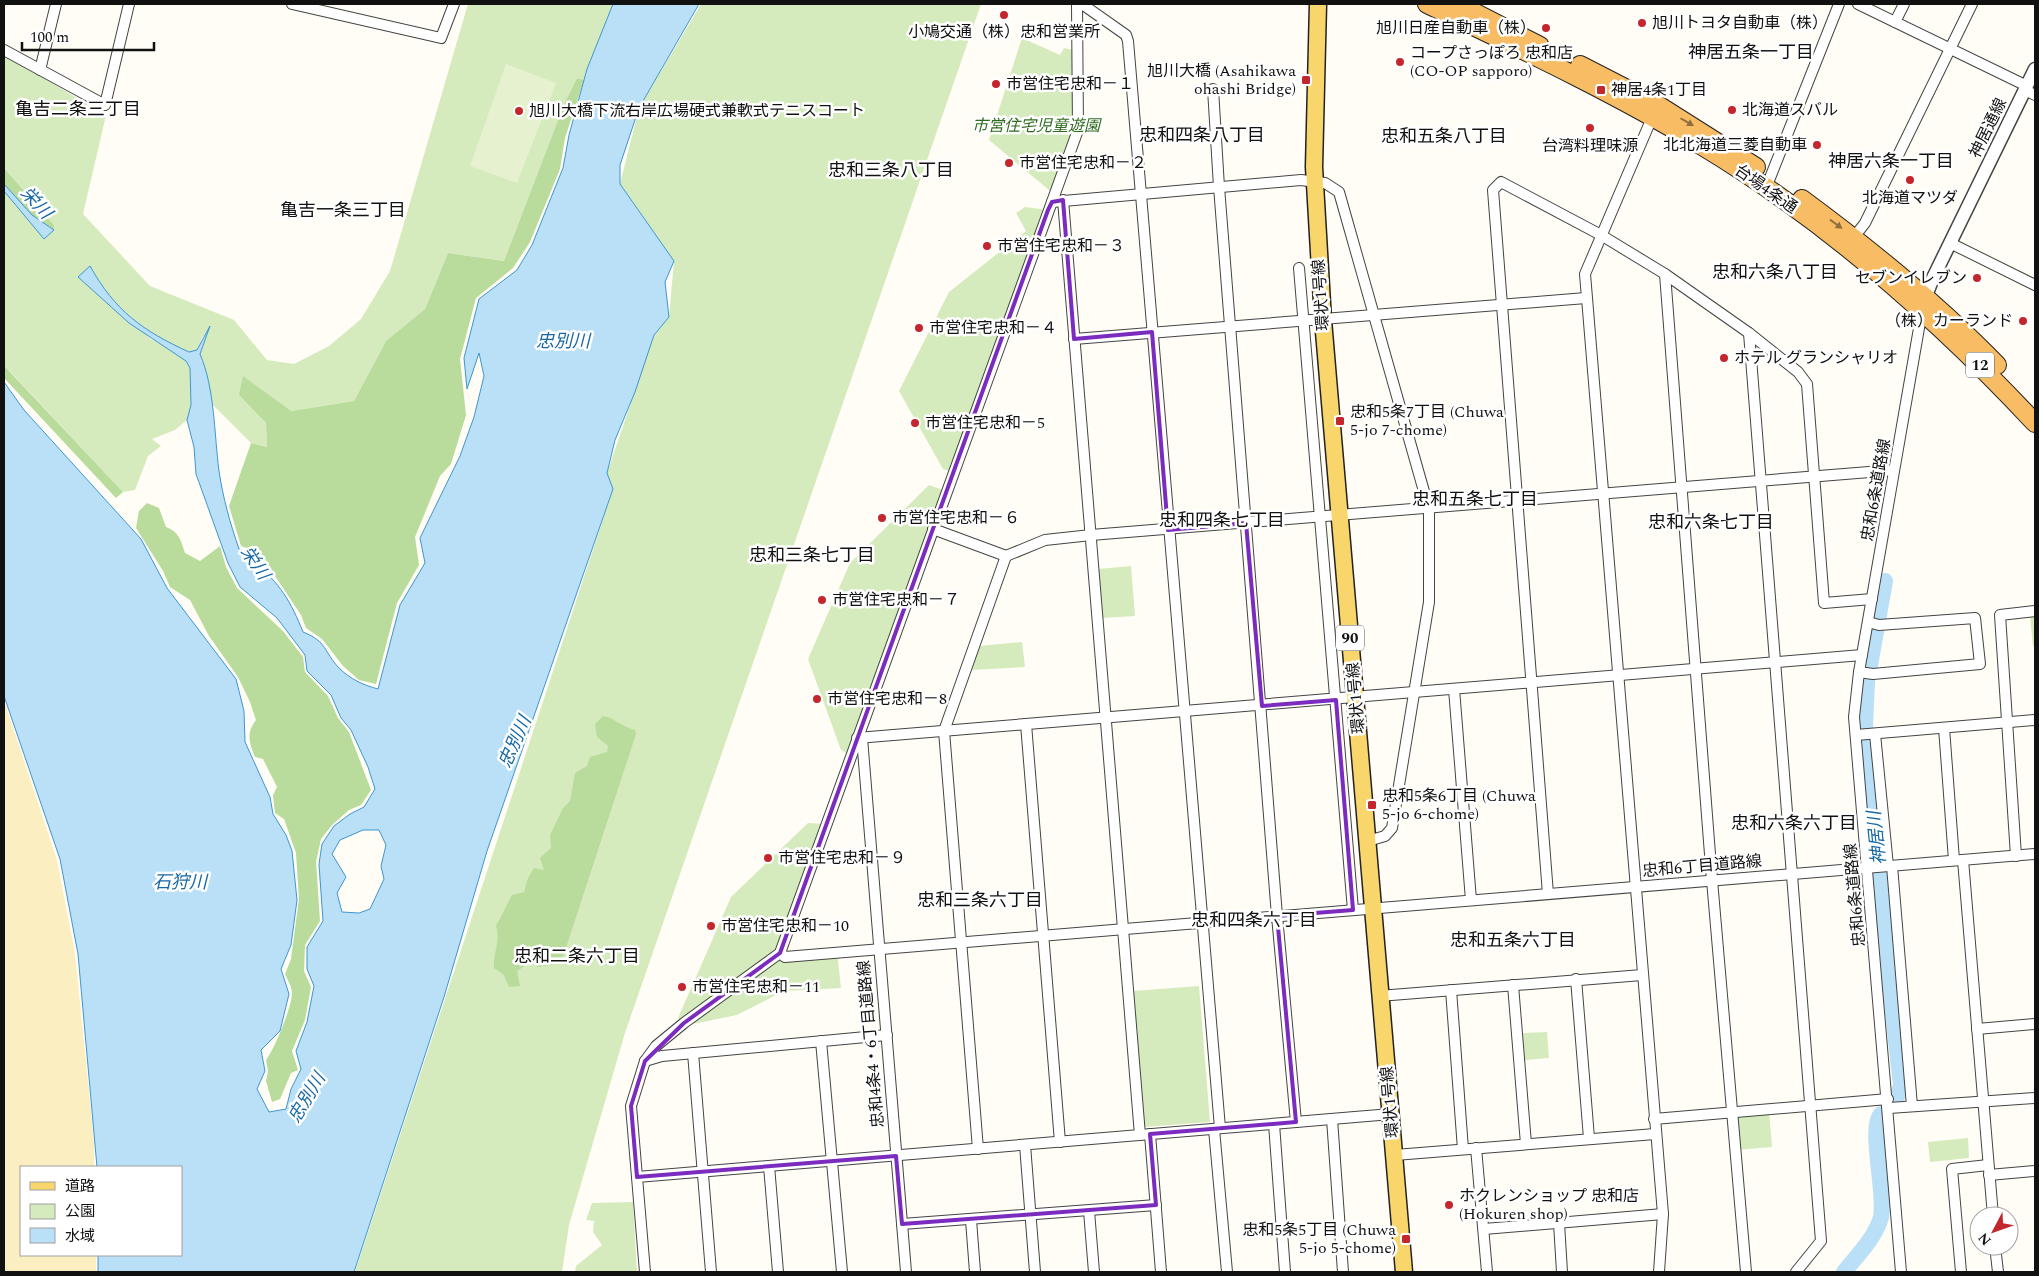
<svg xmlns="http://www.w3.org/2000/svg" width="2039" height="1276" font-family="Spectral,'Noto Sans JP',serif">
<rect width="100%" height="100%" fill="#fffdf5"/>
<g fill="#d5ebbd">
<path d="M468 4H613L584 80 577 78 565 102 504 261 448 253 425 309 386 341 354 401 291 411 239 395 266 423 267 447 251 443 211 403 204 363 200 354 205 338 203 336 197 350 192 352C164 349 120 313 103 290 98 283 95 274 90 267L79 277 151 339 182 356 190 368 191 405 187 420 175 430 152 439 161 446 148 456 135 490 123 492 4 365V191L44 239 54 230V225L4 168V55L106 115 83 214 150 286 234 320 267 360 294 364 329 346 361 319 390 271Z"/>
<polygon points="701,4 981,4 625,1033 569,1225 562,1272 355,1272 613,489 607,473 654,335 669,317 674,261 620,184 639,108"/>
<polygon points="1022,38 1060,55 1064,48 1077,51 1078,130 1055,195 989,140"/>
<polygon points="1025,207 1048,210 953,472 943,469 899,391 949,292 1026,231 1016,213"/>
<polygon points="929,485 946,491 852,756 841,750 808,659 850,563"/>
<polygon points="1131,566 1135,616 1103,618 1098,569"/>
<polygon points="2030,617 2035,617 2035,646 2033,646"/>
<polygon points="1022,642 1025,667 970,670 979,646"/>
<polygon points="808,823 826,824 780,953 837,952 841,988 784,991 737,1015 693,1024 684,1023 678,1018 731,897"/>
<polygon points="1199,986 1210,1122 1144,1127 1133,991"/>
<polygon points="1547,1032 1549,1058 1525,1060 1523,1033"/>
<polygon points="1769,1110 1772,1147 1735,1150 1732,1113"/>
<polygon points="1968,1138 1969,1158 1930,1162 1928,1142"/>
<polygon points="633,1202 637,1272 575,1272 576,1266 602,1245 593,1232 594,1221 586,1220 592,1203"/>
</g>
<g fill="#b9dc9c">
<polygon points="577,78 584,80 565,138 560,169 530,242 513,268 476,298 460,359 466,415 451,464 440,476 415,537 419,565 397,603 376,684 359,680 343,666 322,639 306,628 301,615 275,576 259,560 254,551 241,546 229,506 251,443 267,447 266,423 239,395 243,376 291,411 354,401 386,341 425,309 448,253 504,261 565,102"/>
<polygon points="4,168 54,225 54,230 32,215 4,184"/>
<polygon points="4,365 10,372 123,492 116,498 4,378"/>
<path d="M147 503 159 508 166 527C179 532 181 540 185 553L200 561 220 546 226 567 237 588 283 631 303 657 305 672 328 696 338 718 349 732 371 790 361 805 349 810 332 825 321 839 316 862 320 921 305 945 304 971 311 987 305 1020 292 1051 298 1070 291 1073 280 1099 272 1102 266 1081 268 1071 266 1060C274 1050 292 1007 292 993 292 987 287 979 285 974L291 959 299 899 296 853 284 819 275 813 273 795 277 787 263 759 255 757C249 742 246 733 256 720L250 702 238 677 209 636 190 600 170 587 163 571 136 528 139 511Z"/>
<path d="M603 716C615 718 622 727 635 730L636 734 561 963 537 967 530 955 521 958 525 966 517 971 520 986 509 987 504 975 494 968C493 953 501 940 496 926L512 895 524 892 528 878 534 868 544 870 540 858 551 848 550 835 563 808 570 801 575 773 587 766 590 757 607 752 608 746 597 737 595 724Z"/>
</g>
<polygon fill="#fbeec1" points="4,701 57,860 75,954 94,1142 94,1167 21,1167 21,1255 96,1255 96,1272 4,1272"/>
<polygon fill="#e6f2cf" points="506,64 556,83 517,183 470,166"/>
<g fill="#b9e0f7" stroke="#3f96cf" fill-rule="evenodd">
<path d="M613 4H699L639 108 620 165V184L674 261 665 282 669 317 654 335 635 392 615 440 607 473 613 489 487 851 444 997 354 1272H98V1255H181V1167H97L78 954 60 859 4 696V382L24 410 141 539 167 588 236 679 244 711 245 742 270 797 273 814 286 835 292 851 297 900 291 945 281 969 289 994 280 1031 261 1050 265 1071 257 1089 269 1112 286 1109 291 1089 301 1069 296 1051 307 1022 314 986 307 969V947L323 921 319 864 322 844 334 826 350 814 364 807 375 789 368 767 351 730 341 718 331 695 307 671 305 655 277 618 240 587 228 563 196 474 194 447 187 420 191 405 190 368 186 361 129 323 78 277 90 266C115 311 143 331 189 352L197 350 210 326 200 354C215 389 214 433 219 471 223 498 230 523 239 549L253 554 254 562C280 583 291 602 303 632 328 642 323 651 339 668 350 679 363 685 378 689L400 605 425 563 420 538 460 456 474 417 484 376 479 353 467 389 464 358 479 299 517 270 532 245 563 168 569 135 587 69ZM363 830H379L386 845 381 866 384 879 370 909 359 913 342 912 337 893 346 877 332 854 340 840Z"/>
<polygon points="4,184 32,215 54,230 44,239 4,191"/>
</g>
<g fill="none" stroke-linecap="round" stroke-linejoin="round">
<g stroke="#b9e0f7" stroke-width="16">
<polyline points="1885,581 1867,682 1865,724 1886,951 1901,1085 1898,1095"/>
<path d="M1844 1272C1856 1257 1876 1237 1881 1217 1886 1193 1868 1128 1881 1114"/>
</g>
<defs>
<g id="minor">
<polyline points="292,4 441,38 454,4"/>
<polyline points="1082,4 1126,35 1128,41 1220,1128"/>
<polyline points="1858,4 2027,86"/>
<polyline points="1895,22 1904,4"/>
<polyline points="4,50 105,105 129,4"/>
<polyline points="40,70 56,4"/>
<polyline points="1213,89 1219,187 1277,916 1296,1122"/>
<polyline points="2025,90 2035,95"/>
<polyline points="1654,113 1585,274 1663,1214 1659,1272"/>
<polyline points="1766,188 1839,4"/>
<polyline points="1063,200 1140,1135"/>
<polyline points="1052,202 1301,180 1325,183 1339,192 1429,509 1429,602 1392,828 1385,836 1368,841"/>
<polyline points="1851,241 1865,223 1972,4"/>
<polyline points="1950,243 2035,285"/>
<polyline points="1299,268 1353,910"/>
<polyline points="1665,274 1712,880 1746,1272"/>
<polyline points="1749,333 1821,1241 1796,1272"/>
<polyline points="1074,339 1586,298"/>
<polyline points="933,529 1006,556 1045,540 1091,535 1894,470"/>
<polyline points="1859,672 1873,674 1980,664 1975,618 1879,625 1868,622"/>
<polyline points="1454,689 1471,900"/>
<polyline points="1026,724 1060,1142"/>
<polyline points="1944,728 1954,860"/>
<polyline points="1875,734 1888,866"/>
<polyline points="1856,735 2035,720"/>
<polyline points="857,738 1862,655"/>
<polyline points="862,738 906,1272"/>
<polyline points="2016,856 2000,615 2035,611"/>
<polyline points="1963,860 1993,1216"/>
<polyline points="1892,866 1912,1106"/>
<polyline points="1548,894 1493,190 1501,182 1601,235 1665,274 1749,333 1798,372 1807,384 1824,603 1872,599"/>
<polyline points="780,953 785,957 2035,854"/>
<polyline points="1576,979 1589,1138"/>
<polyline points="1513,985 1526,1144"/>
<polyline points="1451,990 1463,1149"/>
<polyline points="1379,996 1642,975"/>
<polyline points="1977,1029 2035,1024"/>
<polyline points="821,1041 842,1272"/>
<polyline points="693,1053 711,1272"/>
<polyline points="645,1061 662,1056 887,1035"/>
<polyline points="1889,1108 2035,1098"/>
<polyline points="1332,1119 1343,1272"/>
<polyline points="1654,1119 1888,1099"/>
<polyline points="1274,1124 1285,1272"/>
<polyline points="1214,1129 1227,1272"/>
<polyline points="1150,1134 1161,1272"/>
<polyline points="1025,1145 1035,1272"/>
<polyline points="1476,1148 1487,1272"/>
<polyline points="978,1149 944,731 1006,556"/>
<polyline points="1395,1155 1655,1134"/>
<polyline points="769,1166 778,1272"/>
<polyline points="1989,1175 2035,1171"/>
<polyline points="637,1177 1391,1114"/>
<polyline points="1089,1211 1094,1272"/>
<polyline points="971,1220 975,1272"/>
<polyline points="1559,1223 1562,1272"/>
<polyline points="902,1224 1156,1205"/>
<polyline points="1484,1229 1663,1214"/>
<polyline points="1995,1246 1998,1272"/>
<polyline points="645,1272 631,1106 645,1061 656,1046 684,1023 780,953 1078,130 1077,4"/>
<polyline points="1901,1272 1854,717 1859,672 1922,311"/>
<polyline points="1961,1272 1952,1169 1988,1165"/>
</g>
<polyline id="tertiary" points="1923,303 1933,278 2035,69"/>
<polyline id="primary" points="1318,4 1314,167 1323,320 1404,1272"/>
<g id="trunk">
<path d="M1427 4C1519 48 1611 91 1699 144 1824 219 1936 317 2035 423"/>
<polyline points="1458,4 1540,46"/>
<polyline points="1580,65 1658,105 1756,167"/>
<path d="M1802 199C1871 250 1937 303 1997 365"/>
</g>
</defs>
<use href="#minor" stroke="#444" stroke-width="12"/>
<use href="#tertiary" stroke="#444" stroke-width="15"/>
<use href="#primary" stroke="#222" stroke-width="19"/>
<use href="#trunk" stroke="#222" stroke-width="20"/>
<use href="#minor" stroke="#fff" stroke-width="10"/>
<use href="#tertiary" stroke="#fff" stroke-width="12"/>
<use href="#primary" stroke="#f9d66b" stroke-width="16"/>
<use href="#trunk" stroke="#f7bc64" stroke-width="18"/>
</g>
<defs><path id="oneway-solid" d="M-6-.8H1V-3.2L6.5 0L1 3.2V.8H-6Z" transform="scale(1.25)"/></defs>
<g fill="#906f3f">
<use href="#oneway-solid" transform="translate(1687 122) rotate(30)"/>
<use href="#oneway-solid" transform="translate(1836 224) rotate(36)"/>
</g>
<path fill="none" stroke="#7b2cbf" stroke-width="4" stroke-linejoin="round" d="M1063 200 1074 339 1152 332 1168 530 1246 523 1262 706 1336 700 1353 910 1277 916 1296 1122 1150 1134 1156 1205 902 1224 896 1156 637 1177 631 1106 645 1061 684 1023 780 953 1048 210 1052 202Z"/>
<g fill="#c4262e" stroke="#fff" stroke-width="2">
<circle cx="1004" cy="15" r="5"/>
<circle cx="1642" cy="23" r="5"/>
<circle cx="1546" cy="28" r="5"/>
<circle cx="1400" cy="62" r="5"/>
<rect x="1301" y="75" width="10" height="10" rx="2.5"/>
<circle cx="996" cy="84" r="5"/>
<rect x="1596" y="85" width="10" height="10" rx="2.5"/>
<circle cx="1732" cy="110" r="5"/>
<circle cx="519" cy="111" r="5"/>
<circle cx="1590" cy="128" r="5"/>
<circle cx="1817" cy="145" r="5"/>
<circle cx="1009" cy="163" r="5"/>
<circle cx="1910" cy="180" r="5"/>
<circle cx="987" cy="246" r="5"/>
<circle cx="1977" cy="278" r="5"/>
<circle cx="2023" cy="321" r="5"/>
<circle cx="919" cy="328" r="5"/>
<circle cx="1724" cy="358" r="5"/>
<rect x="1335" y="416" width="10" height="10" rx="2.5"/>
<circle cx="915" cy="423" r="5"/>
<circle cx="882" cy="518" r="5"/>
<circle cx="822" cy="600" r="5"/>
<circle cx="817" cy="699" r="5"/>
<rect x="1367" y="800" width="10" height="10" rx="2.5"/>
<circle cx="768" cy="858" r="5"/>
<circle cx="711" cy="926" r="5"/>
<circle cx="682" cy="987" r="5"/>
<circle cx="1449" cy="1205" r="5"/>
<rect x="1401" y="1234" width="10" height="10" rx="2.5"/>
</g>
<g text-anchor="middle" dominant-baseline="central" stroke-width="5" stroke-linejoin="round" paint-order="stroke">
<g fill="#fff" stroke="#585858" stroke-width="1">
<rect x="1966" y="352.5" width="28" height="25" rx="4"/>
<rect x="1336" y="625.5" width="28" height="25" rx="4"/>
</g>
<g font-size="15" font-weight="bold" fill="#111">
<text x="1980" y="365">12</text>
<text x="1350" y="638">90</text>
</g>
<g font-size="16" fill="#111" stroke="#fff" text-anchor="start">
<text x="1652" y="23">旭川トヨタ自動車（株）</text>
<text x="1536" y="28" text-anchor="end">旭川日産自動車（株）</text>
<text x="1004" y="32" text-anchor="middle">小鳩交通（株）忠和営業所</text>
<text x="1410" y="53">コープさっぽろ 忠和店<tspan x="1410" dy="18">(CO-OP sapporo)</tspan></text>
<text x="1296" y="71" text-anchor="end">旭川大橋 (Asahikawa<tspan x="1296" dy="18">ohashi Bridge)</tspan></text>
<text x="1006" y="84">市営住宅忠和－１</text>
<text x="1611" y="90">神居4条1丁目</text>
<text x="1742" y="110">北海道スバル</text>
<text x="529" y="111">旭川大橋下流右岸広場硬式兼軟式テニスコート</text>
<text x="1807" y="145" text-anchor="end">北北海道三菱自動車</text>
<text x="1590" y="146" text-anchor="middle">台湾料理味源</text>
<text x="1019" y="163">市営住宅忠和－２</text>
<text x="1910" y="198" text-anchor="middle">北海道マツダ</text>
<text x="997" y="246">市営住宅忠和－３</text>
<text x="1967" y="278" text-anchor="end">セブンイレブン</text>
<text x="2013" y="321" text-anchor="end">（株）カーランド</text>
<text x="929" y="328">市営住宅忠和－４</text>
<text x="1734" y="358">ホテル グランシャリオ</text>
<text x="1350" y="412">忠和5条7丁目 (Chuwa<tspan x="1350" dy="18">5-jo 7-chome)</tspan></text>
<text x="925" y="423">市営住宅忠和－5</text>
<text x="892" y="518">市営住宅忠和－６</text>
<text x="832" y="600">市営住宅忠和－７</text>
<text x="827" y="699">市営住宅忠和－8</text>
<text x="1382" y="796">忠和5条6丁目 (Chuwa<tspan x="1382" dy="18">5-jo 6-chome)</tspan></text>
<text x="778" y="858">市営住宅忠和－９</text>
<text x="721" y="926">市営住宅忠和－10</text>
<text x="692" y="987">市営住宅忠和－11</text>
<text x="1459" y="1196">ホクレンショップ 忠和店<tspan x="1459" dy="18">(Hokuren shop)</tspan></text>
<text x="1396" y="1230" text-anchor="end">忠和5条5丁目 (Chuwa<tspan x="1396" dy="18">5-jo 5-chome)</tspan></text>
</g>
<g font-size="16" font-style="italic" fill="#2f6b1f" stroke="#fff">
<text x="1036" y="126">市営住宅児童遊園</text>
</g>
<g font-size="16" fill="#111" stroke="#fff">
<text transform="translate(1988 128) rotate(-64)">神居通線</text>
<text transform="translate(1766 189) rotate(35)">台場4条通</text>
<text transform="translate(1321 295) rotate(-94)">環状1号線</text>
<text transform="translate(1876 490) rotate(-80)">忠和6条道路線</text>
<text transform="translate(1356 698) rotate(-95)">環状1号線</text>
<text transform="translate(1702 866) rotate(-5)">忠和6丁目道路線</text>
<text transform="translate(1855 895) rotate(-95)">忠和6条道路線</text>
<text transform="translate(871 1044) rotate(-95)">忠和4条4・6丁目道路線</text>
<text transform="translate(1390 1102) rotate(-95)">環状1号線</text>
</g>
<g font-size="18" fill="#111" stroke="#fff">
<text x="1751" y="52">神居五条一丁目</text>
<text x="78" y="109">亀吉二条三丁目</text>
<text x="1202" y="135">忠和四条八丁目</text>
<text x="1444" y="136">忠和五条八丁目</text>
<text x="1891" y="161">神居六条一丁目</text>
<text x="891" y="170">忠和三条八丁目</text>
<text x="343" y="210">亀吉一条三丁目</text>
<text x="1775" y="272">忠和六条八丁目</text>
<text x="1475" y="499">忠和五条七丁目</text>
<text x="1222" y="520">忠和四条七丁目</text>
<text x="1711" y="522">忠和六条七丁目</text>
<text x="812" y="555">忠和三条七丁目</text>
<text x="1794" y="823">忠和六条六丁目</text>
<text x="980" y="900">忠和三条六丁目</text>
<text x="1254" y="920">忠和四条六丁目</text>
<text x="1513" y="940">忠和五条六丁目</text>
<text x="577" y="956">忠和二条六丁目</text>
</g>
<g font-size="18" font-style="italic" fill="#1768a6" stroke="#fff">
<text transform="translate(36 203) rotate(47)">栄川</text>
<text x="563" y="341">忠別川</text>
<text transform="translate(255 563) rotate(56)">栄川</text>
<text transform="translate(515 742) rotate(-66)">忠別川</text>
<text transform="translate(1877 838) rotate(-96)">神居川</text>
<text x="180" y="882">石狩川</text>
<text transform="translate(307 1098) rotate(-59)">忠別川</text>
</g>
</g>
<rect width="2039" height="1276" fill="none" stroke="#111111" stroke-width="10"/>
<rect x="20" y="1166" width="162" height="90" fill="#ffffff" stroke="#a0a0a0"/>
<rect x="30" y="1182" width="25" height="8" fill="#f9d66b" stroke="#a0a0a0"/>
<text x="65" y="1191" font-size="15" fill="#111111">道路</text>
<rect x="30" y="1204" width="25" height="15" fill="#d5ebbd" stroke="#a0a0a0"/>
<text x="65" y="1216" font-size="15" fill="#111111">公園</text>
<rect x="30" y="1228" width="25" height="15" fill="#b9e0f7" stroke="#a0a0a0"/>
<text x="65" y="1241" font-size="15" fill="#111111">水域</text>
<g transform="translate(1994 1231) rotate(229)"><circle r="24" fill="#ffffff" stroke="#a0a0a0"/>
<path d="M0-4L9 19L0 12L-9 19Z" fill="#c4262e"/>
<text y="-8" font-size="14" font-weight="bold" text-anchor="middle" fill="#111111">N</text>
</g>
<path d="M22 42v8h132v-8" fill="none" stroke="#111111" stroke-width="2.5"/>
<text x="30" y="42" font-size="15" fill="#111111" stroke="#ffffff" stroke-width="4" paint-order="stroke">100 m</text>
</svg>
